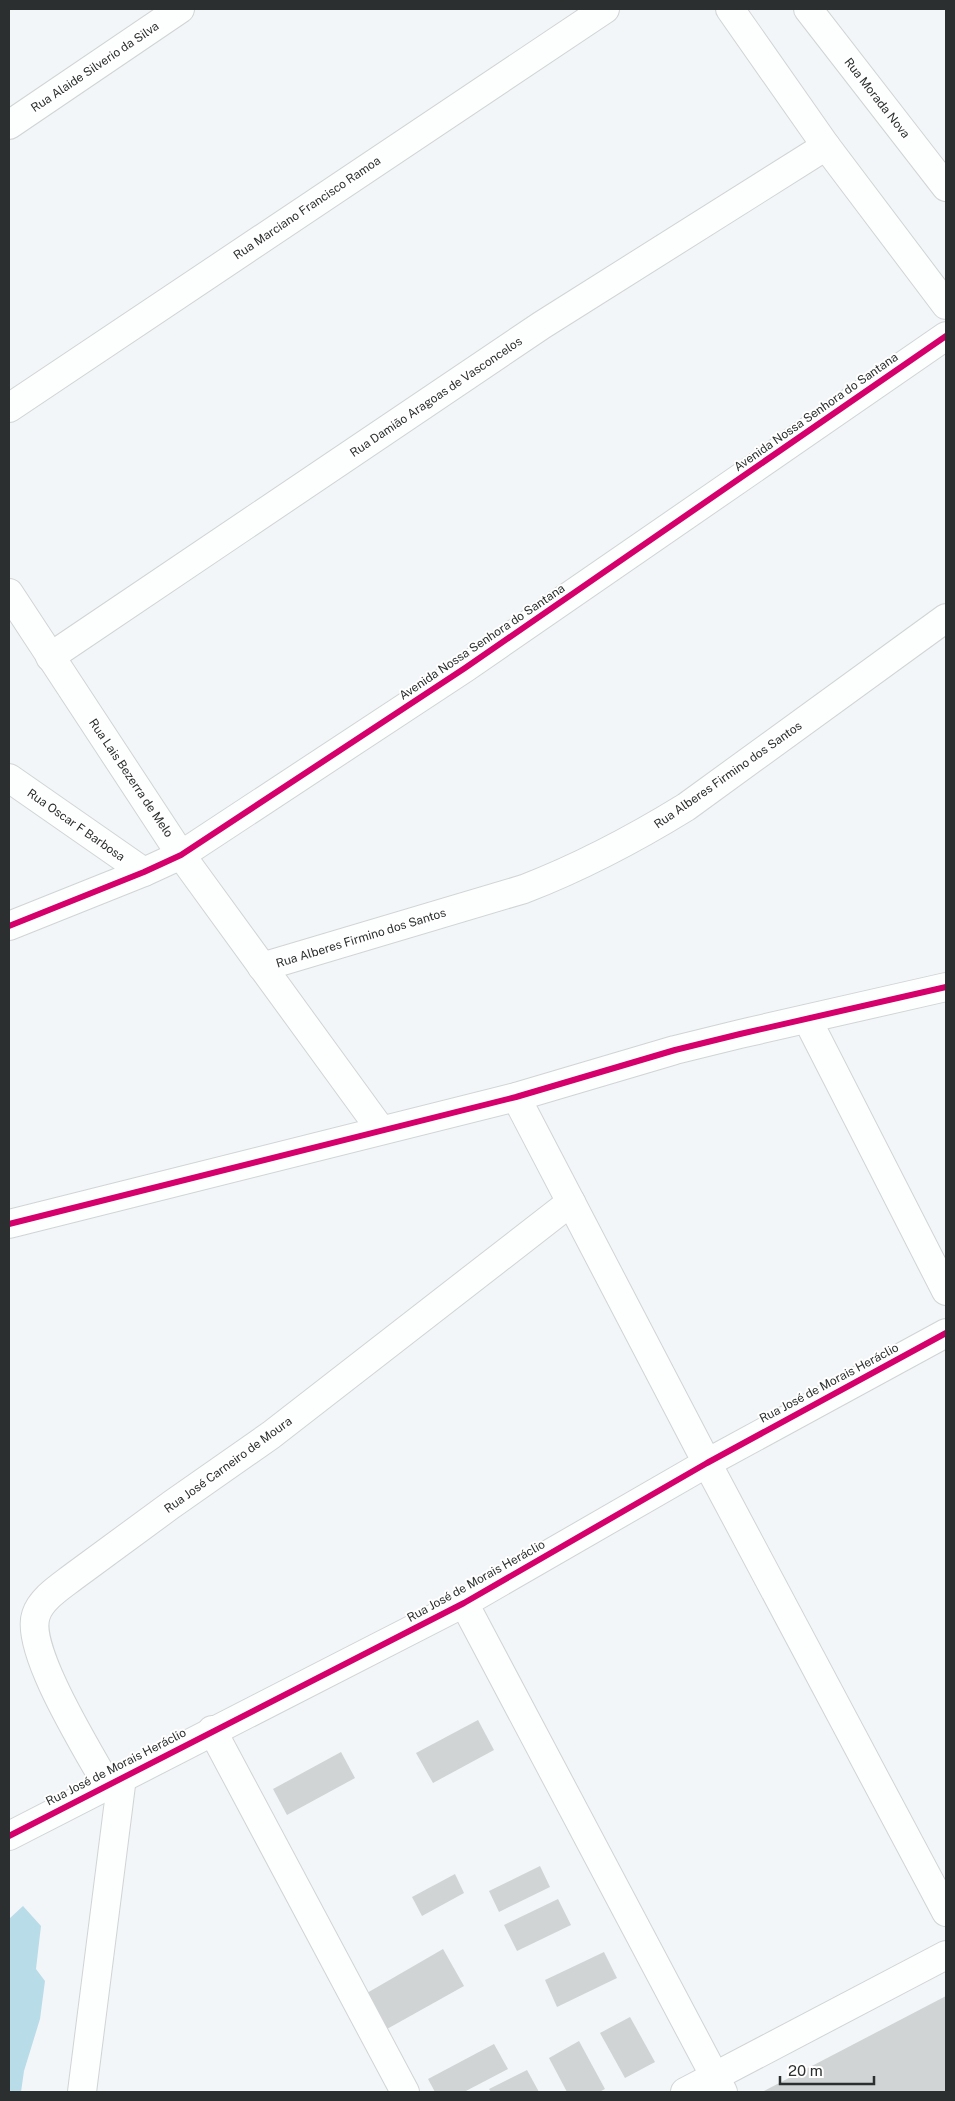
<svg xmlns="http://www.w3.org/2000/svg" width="955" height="2101" font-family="'Public Sans',sans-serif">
<rect width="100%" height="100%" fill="#f3f6f8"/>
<polygon fill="#b9dce9" points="23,1906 41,1926 36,1969 45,1981 40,2019 24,2071 21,2092 9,2092 9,1919"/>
<g fill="#d1d4d5">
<polygon points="478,1720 494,1750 433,1783 416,1753"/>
<polygon points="341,1752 355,1778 287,1815 273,1789"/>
<polygon points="540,1866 550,1887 499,1912 489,1891"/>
<polygon points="455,1874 464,1893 422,1916 412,1897"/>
<polygon points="558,1899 571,1925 517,1951 504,1925"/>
<polygon points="443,1949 464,1986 387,2029 367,1993"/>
<polygon points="604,1952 617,1978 557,2007 545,1980"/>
<polygon points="946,1996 946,2092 762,2092"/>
<polygon points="630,2017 655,2062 625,2078 600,2033"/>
<polygon points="579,2041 605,2089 599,2092 567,2092 549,2058"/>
<polygon points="494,2044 508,2069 464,2092 435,2092 428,2079"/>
<polygon points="527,2070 539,2092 491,2092 489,2089"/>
</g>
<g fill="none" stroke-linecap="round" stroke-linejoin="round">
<defs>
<g id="street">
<polyline points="730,9 826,146 946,305"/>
<polyline points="808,9 946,187"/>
<polyline points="9,125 180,9"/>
<polyline points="9,408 605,9"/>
<polyline points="9,593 181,855 381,1130"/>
<polyline points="50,657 542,325 826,146"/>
<polyline points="9,778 144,872"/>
<polyline points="9,926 144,872 181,855 465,668 946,336"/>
<path d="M262 967 524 889C581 867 634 839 686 807L946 618"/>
<polyline points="807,1019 946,1291"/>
<polyline points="516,1097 707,1463 946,1912"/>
<polyline points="9,1224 516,1097 675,1050 740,1034 946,987"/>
<polyline points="464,1603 723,2092"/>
<polyline points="212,1730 405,2092"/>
<path d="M107 1785C89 1752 24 1649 36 1615 41 1599 60 1587 73 1577L171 1505 271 1435 571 1202"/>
<polyline points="9,1836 464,1603 707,1463 946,1333"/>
<polyline points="82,2092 122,1777"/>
<polyline points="685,2092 946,1955"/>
</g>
</defs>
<use href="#street" stroke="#d1d4d5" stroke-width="30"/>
<use href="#street" stroke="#fdfefe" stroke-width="28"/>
<defs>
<g id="cycleway">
<polyline points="9,926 144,872 181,855 465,668 946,336"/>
<polyline points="9,1224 516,1097 675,1050 740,1034 946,987"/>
<polyline points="9,1836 464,1603 707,1463 946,1333"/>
</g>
</defs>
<use href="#cycleway" stroke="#fff" stroke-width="9"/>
<use href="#cycleway" stroke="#d6006c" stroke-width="6"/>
</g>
<g text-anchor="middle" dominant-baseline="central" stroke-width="4" stroke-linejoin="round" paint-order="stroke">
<g font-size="12" fill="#2c2f2f" stroke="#fff">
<text transform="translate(95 67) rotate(-34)">Rua Alaide Silverio da Silva</text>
<text transform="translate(877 98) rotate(52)">Rua Morada Nova</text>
<text transform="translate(307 208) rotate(-34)">Rua Marciano Francisco Ramoa</text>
<text transform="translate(436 397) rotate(-34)">Rua Damião Aragoas de Vasconcelos</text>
<text transform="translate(816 412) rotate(-35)">Avenida Nossa Senhora do Santana</text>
<text transform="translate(482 642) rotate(-34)">Avenida Nossa Senhora do Santana</text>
<text transform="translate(728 775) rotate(-35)">Rua Alberes Firmino dos Santos</text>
<text transform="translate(131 778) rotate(56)">Rua Lais Bezerra de Melo</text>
<text transform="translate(76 825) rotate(35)">Rua Oscar F Barbosa</text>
<text transform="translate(361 938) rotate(-17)">Rua Alberes Firmino dos Santos</text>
<text transform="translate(829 1383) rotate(-28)">Rua José de Morais Heráclio</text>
<text transform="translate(228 1465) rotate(-36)">Rua José Carneiro de Moura</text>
<text transform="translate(476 1581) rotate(-29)">Rua José de Morais Heráclio</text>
<text transform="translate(116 1767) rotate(-27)">Rua José de Morais Heráclio</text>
</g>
</g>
<rect width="955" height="2101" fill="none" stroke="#2c2f2f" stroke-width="20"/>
<path d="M780 2076v8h94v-8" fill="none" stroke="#2c2f2f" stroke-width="2.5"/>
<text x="788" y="2076" font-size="15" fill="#2c2f2f" stroke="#ffffff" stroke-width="4" paint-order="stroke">20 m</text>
</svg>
